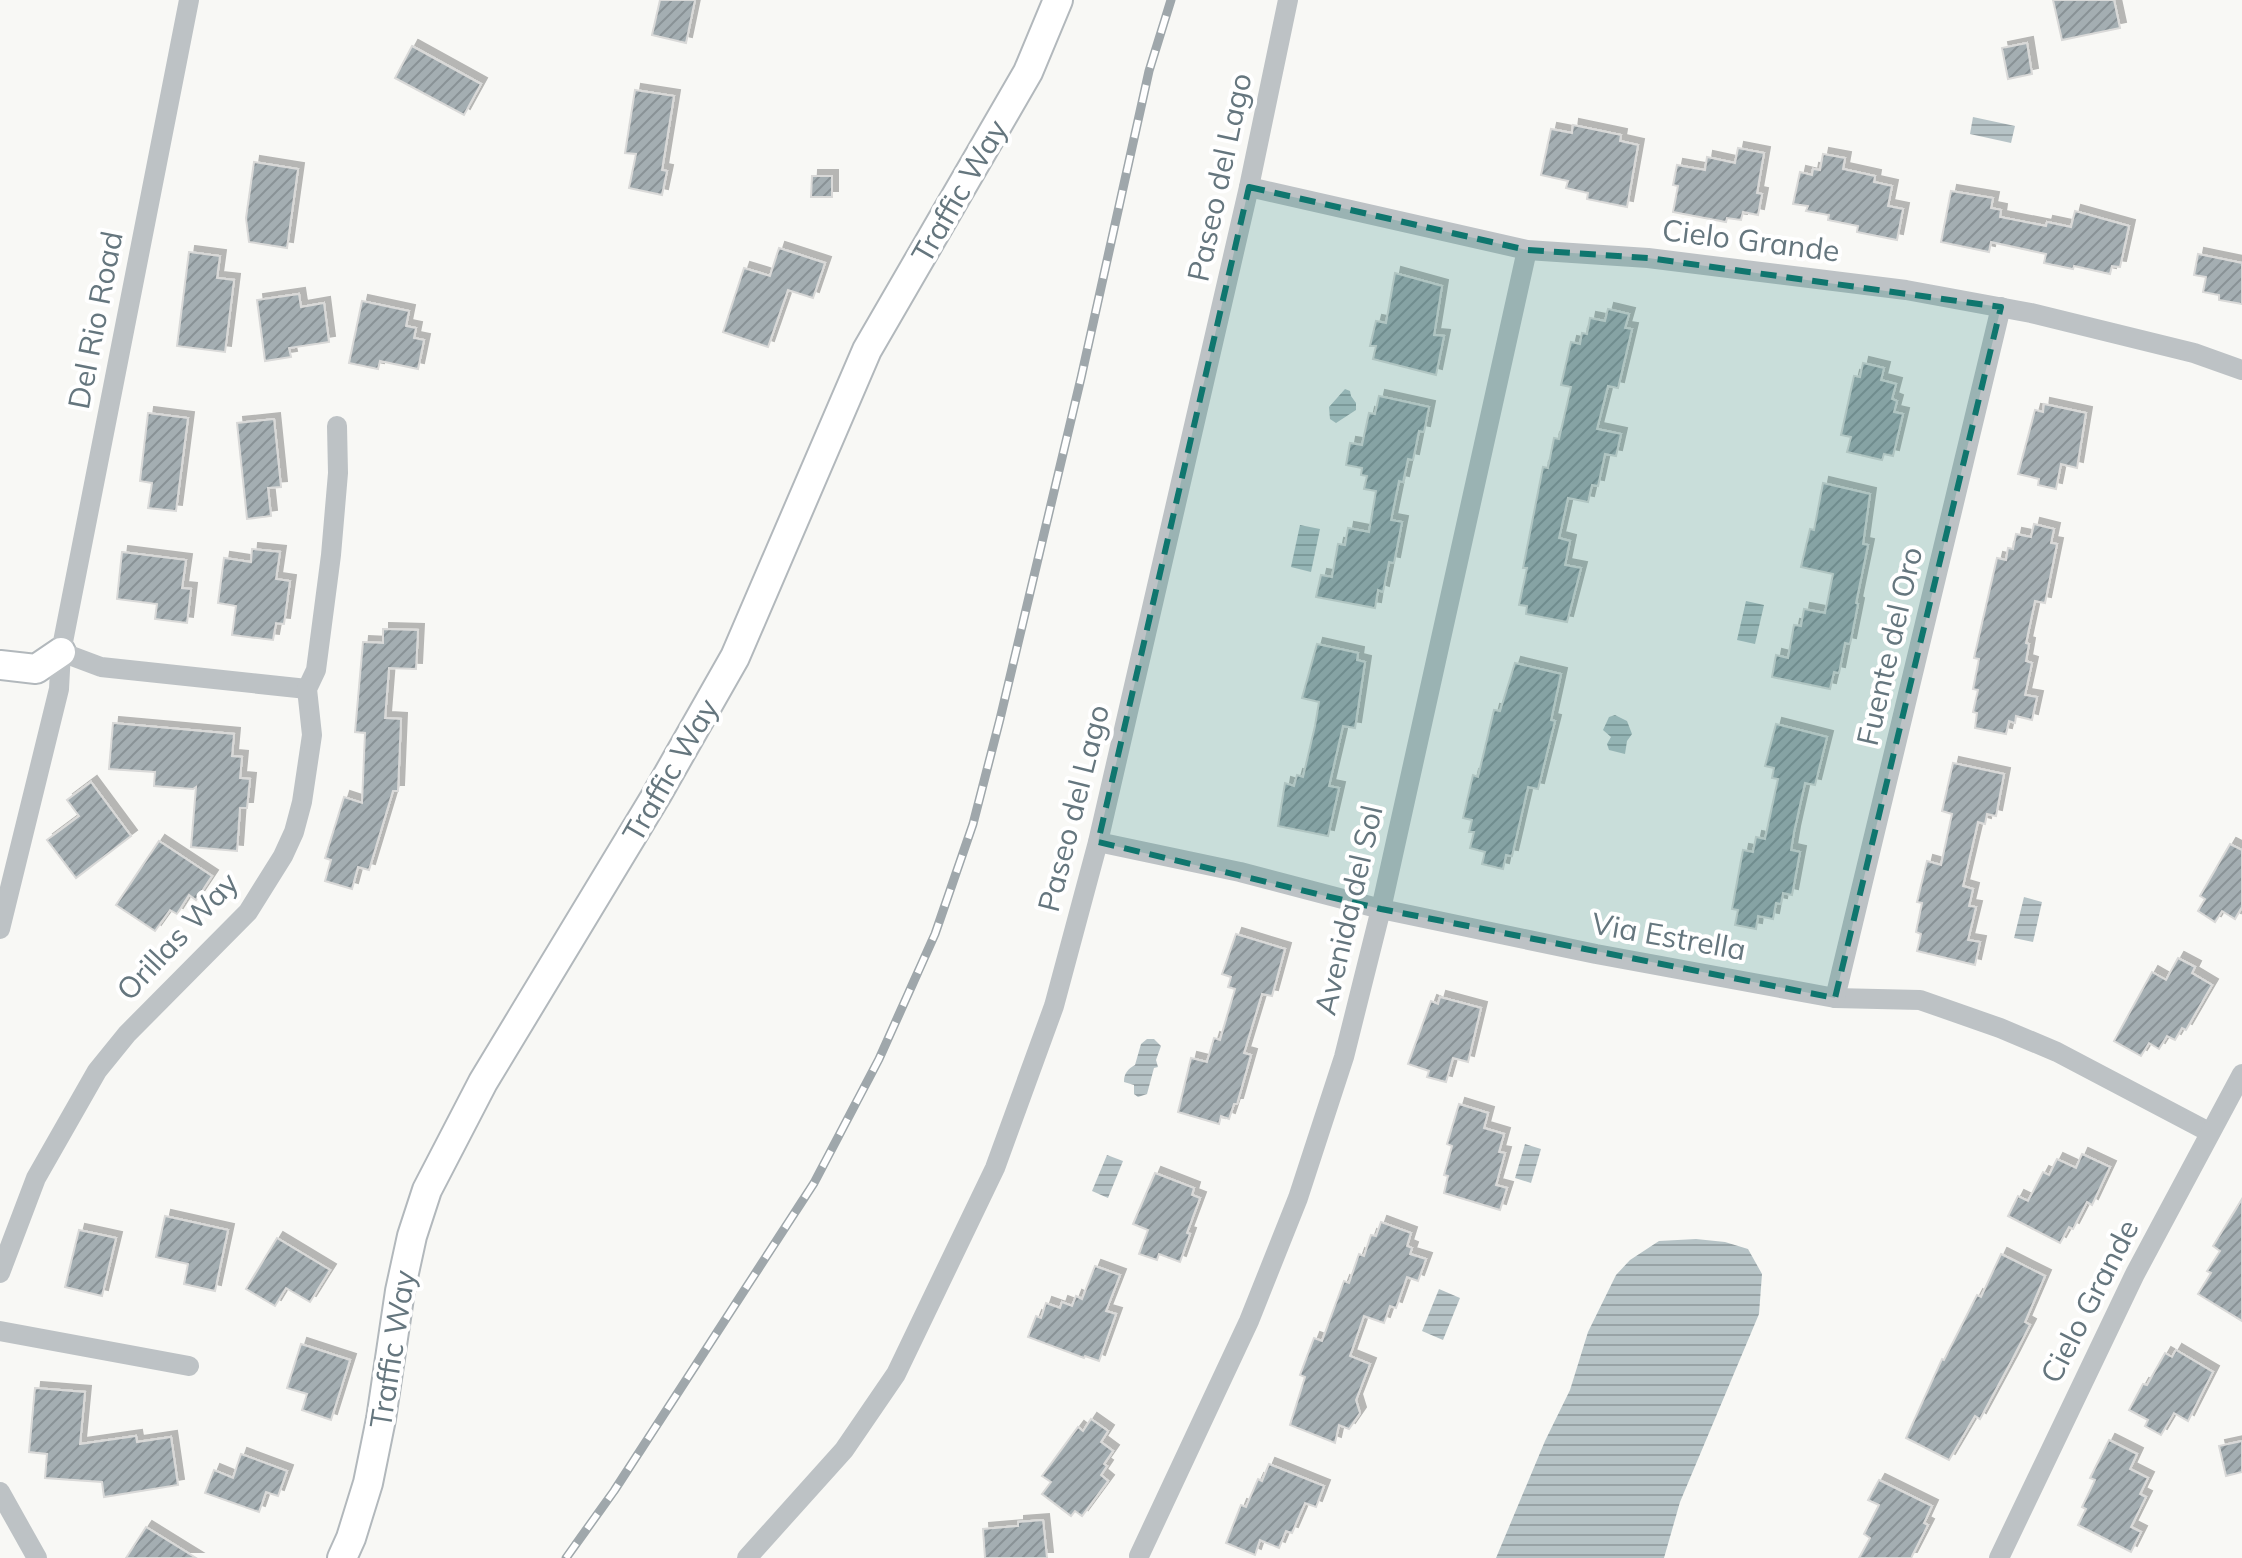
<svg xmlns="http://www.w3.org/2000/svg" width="2242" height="1558" font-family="Mulish,sans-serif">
<defs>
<pattern id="water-rules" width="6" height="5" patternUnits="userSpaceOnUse" patternTransform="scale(2)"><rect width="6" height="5" fill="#b6c3c6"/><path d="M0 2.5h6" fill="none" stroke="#98a3a6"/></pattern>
<pattern id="building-hatch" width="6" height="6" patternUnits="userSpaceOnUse" patternTransform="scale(2)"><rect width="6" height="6" fill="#a4aeb2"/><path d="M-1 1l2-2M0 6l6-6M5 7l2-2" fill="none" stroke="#899296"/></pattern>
<filter id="shadow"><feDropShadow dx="6" dy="-6" stdDeviation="0" flood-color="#0004"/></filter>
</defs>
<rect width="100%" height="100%" fill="#f8f8f5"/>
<g fill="url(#water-rules)">
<polygon points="1973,117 2015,126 2011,143 1970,134"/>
<polygon points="1345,389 1350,391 1351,396 1356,403 1356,410 1336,423 1330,419 1329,407"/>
<polygon points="1300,525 1320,529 1311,572 1291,567"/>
<polygon points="1746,601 1764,605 1755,644 1737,640"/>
<polygon points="1615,715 1627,721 1632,734 1627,741 1625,754 1609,750 1607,744 1611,737 1603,730 1609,717"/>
<polygon points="2024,897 2042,902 2033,942 2014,938"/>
<path d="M1147 1039H1154L1161 1046 1156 1060 1158 1067 1154 1068 1147 1094 1138 1097 1134 1094V1085L1124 1082C1124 1073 1128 1069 1135 1065L1141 1044Z"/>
<polygon points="1525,1144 1541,1149 1531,1183 1515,1178"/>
<polygon points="1107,1155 1123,1161 1108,1198 1092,1191"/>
<polygon points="1696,1239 1725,1242 1748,1249 1762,1274 1759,1314 1680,1502 1664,1558 1496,1558 1545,1441 1570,1390 1588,1332 1616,1275 1630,1260 1659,1241"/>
<polygon points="1439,1289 1460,1298 1443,1340 1422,1331"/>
</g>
<g fill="url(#building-hatch)" stroke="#d9d9d8" stroke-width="2" filter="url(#shadow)">
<polygon points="660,0 695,0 686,43 652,35"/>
<polygon points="2053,0 2114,0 2120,28 2062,40"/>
<polygon points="2027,43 2032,74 2008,79 2002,48"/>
<polygon points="412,46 481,84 464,115 395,78"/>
<polygon points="635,90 674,96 662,170 667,171 662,195 629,188 636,154 625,153"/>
<polygon points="1573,125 1621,135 1620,141 1638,145 1627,207 1587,199 1588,193 1566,188 1568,181 1541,175 1551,129 1572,133"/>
<polygon points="1738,148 1764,153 1757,193 1762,194 1758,215 1743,212 1741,220 1727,218 1726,222 1673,212 1678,186 1673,185 1677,165 1705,170 1707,157 1735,163"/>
<polygon points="1823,154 1845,158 1843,169 1875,176 1874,182 1892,186 1888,206 1903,209 1897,240 1857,232 1858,226 1828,220 1829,215 1806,211 1808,206 1793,204 1800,172 1812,175 1813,169 1820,170"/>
<polygon points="254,162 298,169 287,248 249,242 246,218"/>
<polygon points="812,176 832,176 832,197 811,197"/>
<polygon points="1951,191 1993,198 1991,208 2001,210 2000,217 2046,226 2047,222 2071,227 2075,211 2129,226 2120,267 2112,266 2110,274 2074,266 2073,269 2044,263 2046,254 1991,242 1989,252 1941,242"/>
<polygon points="779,248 825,263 813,298 788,290 768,347 723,332 744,268 770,276"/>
<polygon points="189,252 220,256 217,278 234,280 225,352 177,346"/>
<polygon points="2198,254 2242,263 2242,304 2219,300 2219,295 2203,292 2206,277 2194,275"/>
<polygon points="1395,273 1442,286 1434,335 1444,336 1436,375 1373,359 1376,346 1370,346 1376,321 1386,323"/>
<polygon points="299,294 301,307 324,303 329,342 289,348 291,357 265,361 257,300"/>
<polygon points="362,301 409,311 406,326 416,328 414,338 424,340 418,369 380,361 378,369 349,363"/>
<polygon points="1608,309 1629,314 1625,328 1632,329 1618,388 1608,386 1597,429 1621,434 1616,456 1605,454 1598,486 1592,485 1588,502 1568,498 1559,538 1570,541 1565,565 1581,568 1567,622 1526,614 1527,606 1519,605 1527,568 1523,568 1543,467 1548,468 1554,438 1559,439 1571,387 1561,385 1571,342 1580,344 1582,333 1587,334 1590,318 1605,321"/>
<polygon points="1863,363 1884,368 1881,380 1896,384 1892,399 1897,401 1894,412 1903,414 1893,456 1884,454 1882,460 1847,452 1851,437 1841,435 1854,376 1860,377"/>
<polygon points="1379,396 1429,407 1424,432 1419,431 1413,460 1408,459 1403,482 1399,481 1391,520 1402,522 1394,563 1389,562 1383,592 1378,590 1375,608 1316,597 1321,575 1332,577 1338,544 1345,545 1348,528 1369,532 1376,491 1364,489 1367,476 1361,475 1362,468 1346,465 1350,443 1362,445 1369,413 1375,414"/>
<polygon points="2044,404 2086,413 2077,468 2061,464 2056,489 2038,485 2039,479 2018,474 2035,410 2043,412"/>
<polygon points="148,413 188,418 176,511 148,508 152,483 140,481"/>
<polygon points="274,419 281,487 268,488 271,516 247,519 237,423"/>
<polygon points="1823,483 1870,494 1863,544 1868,545 1856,603 1858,604 1850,644 1845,643 1839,673 1834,672 1830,689 1772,677 1776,655 1788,658 1794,625 1801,626 1804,609 1825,613 1833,574 1801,567 1810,529 1814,530"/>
<polygon points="2034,524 2054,529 2051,543 2057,544 2045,603 2035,601 2026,643 2029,644 2026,661 2032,663 2025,695 2037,697 2032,720 2016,716 2015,723 2009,721 2006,734 1975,728 1977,713 1973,712 1978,690 1973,689 1979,659 1974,658 1997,558 2006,560 2008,548 2013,549 2016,534 2031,537"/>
<polygon points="252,549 280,552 276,579 290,581 284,624 276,623 273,640 232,635 236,606 218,603 224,558 251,562"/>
<polygon points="122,552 186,560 182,588 191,589 187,623 155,619 157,604 117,599"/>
<polygon points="383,629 418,630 416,669 389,668 385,718 401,719 398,791 393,791 369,870 358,867 352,889 325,881 331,860 325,858 344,797 362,803 365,733 355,732 363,642 383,643"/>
<polygon points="1317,644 1358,653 1357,660 1365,662 1355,728 1343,726 1329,786 1339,788 1328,836 1278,826 1285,783 1294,786 1297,775 1303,777 1315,726 1319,702 1302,698"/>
<polygon points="1515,663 1561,674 1551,720 1555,721 1538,789 1528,787 1512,856 1506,855 1503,869 1482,864 1485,852 1470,848 1474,832 1469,832 1472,820 1463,818 1473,775 1478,777 1494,710 1500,711"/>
<polygon points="113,723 234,734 232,756 242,757 240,778 250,779 247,808 240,808 237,851 191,847 196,787 193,789 154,786 155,772 109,769"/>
<polygon points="1776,724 1827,737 1815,785 1805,783 1794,832 1791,850 1800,852 1792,895 1783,893 1781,904 1776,903 1773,919 1758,916 1756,929 1735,925 1738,910 1732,909 1743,850 1753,852 1756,837 1765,839 1778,779 1772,778 1774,768 1765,766"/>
<polygon points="1953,763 2004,774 1996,816 1987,814 1985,824 1978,822 1963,886 1973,889 1969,906 1976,907 1968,940 1980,942 1975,965 1917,951 1921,934 1916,932 1922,903 1917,902 1927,861 1941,865 1952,814 1942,811"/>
<polygon points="91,782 131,836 76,878 47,840 79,816 67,800"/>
<polygon points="159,841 212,876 196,900 189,895 177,914 170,910 155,931 116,905"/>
<polygon points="2230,844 2242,850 2242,907 2235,919 2222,911 2215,922 2198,911 2205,899 2200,896"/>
<polygon points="1236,934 1285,949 1272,996 1262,994 1244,1053 1251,1055 1237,1104 1234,1104 1229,1119 1221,1116 1219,1124 1178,1112 1191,1058 1207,1062 1214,1038 1220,1040 1235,989 1228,987 1231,977 1222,974"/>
<polygon points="2178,958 2195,967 2192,973 2212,985 2186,1030 2182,1028 2175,1040 2167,1036 2159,1049 2149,1043 2141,1056 2114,1041 2152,972 2166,980"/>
<polygon points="1440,997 1481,1008 1468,1062 1453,1058 1446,1082 1427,1077 1429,1071 1408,1064 1431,1001 1438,1004"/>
<polygon points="1459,1104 1488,1113 1484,1128 1504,1134 1499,1152 1505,1153 1496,1185 1507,1188 1500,1210 1444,1193 1448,1176 1444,1175 1452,1146 1447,1144"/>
<polygon points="2082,1154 2110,1167 2092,1205 2087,1202 2073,1229 2069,1227 2060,1243 2008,1216 2018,1196 2028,1201 2043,1172 2049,1175 2057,1159 2076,1168"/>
<polygon points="1155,1173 1194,1188 1192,1195 1200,1198 1187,1233 1190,1234 1180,1262 1159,1254 1157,1260 1139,1254 1148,1230 1133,1224"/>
<polygon points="2242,1199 2242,1321 2198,1294 2211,1273 2207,1271 2220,1251 2213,1246"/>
<polygon points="165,1216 228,1230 215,1291 184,1284 188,1264 156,1257"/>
<polygon points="1381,1222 1411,1233 1407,1246 1412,1248 1410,1254 1426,1259 1418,1281 1407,1277 1396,1308 1390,1306 1384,1323 1364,1316 1350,1356 1370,1364 1356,1400 1360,1413 1349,1429 1339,1425 1335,1443 1290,1425 1305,1377 1300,1375 1314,1338 1322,1341 1344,1281 1349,1283 1359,1254 1364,1256 1371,1235 1376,1236"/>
<polygon points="79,1230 116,1238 102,1296 65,1287"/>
<polygon points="277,1238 330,1270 310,1302 286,1288 275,1306 246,1289"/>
<polygon points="2001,1254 2045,1276 2025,1322 2030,1325 2012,1360 1980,1419 1975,1416 1949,1460 1906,1438 1942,1359 1944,1360 1977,1295 1981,1297"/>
<polygon points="1095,1266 1120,1275 1106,1311 1116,1314 1099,1361 1085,1356 1084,1358 1028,1337 1036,1316 1041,1318 1046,1303 1060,1308 1062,1302 1072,1306 1076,1296 1082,1299"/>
<polygon points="301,1344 350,1360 331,1420 302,1410 307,1394 287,1388"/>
<polygon points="2176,1350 2213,1372 2188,1421 2174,1413 2161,1435 2145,1426 2148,1420 2129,1410 2143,1384 2147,1385 2165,1353 2172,1357"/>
<polygon points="35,1388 85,1392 80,1444 136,1436 137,1442 171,1437 178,1485 104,1497 102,1482 45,1478 47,1454 29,1452"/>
<polygon points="1091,1419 1108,1431 1101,1442 1113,1451 1104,1464 1107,1466 1101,1475 1108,1481 1082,1516 1075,1511 1071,1516 1042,1494 1051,1482 1042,1476 1078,1427 1083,1431"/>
<polygon points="2109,1440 2137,1454 2130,1469 2148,1478 2140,1494 2146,1497 2131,1527 2141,1532 2131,1552 2078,1525 2086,1509 2082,1507 2095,1480 2090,1478"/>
<polygon points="2242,1441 2242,1472 2226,1476 2219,1446"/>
<polygon points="241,1454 287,1471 278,1496 266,1492 259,1512 205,1493 214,1470 233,1478"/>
<polygon points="1269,1464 1324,1486 1316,1507 1305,1503 1292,1533 1286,1531 1279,1548 1260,1540 1255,1555 1226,1543 1241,1505 1246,1507 1258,1479 1262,1481"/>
<polygon points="1879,1480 1932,1506 1924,1523 1928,1525 1911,1558 1859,1558 1870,1538 1864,1534 1879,1505 1868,1500"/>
<polygon points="1043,1520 1047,1558 985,1558 983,1529 1018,1526 1018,1522"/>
<polygon points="146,1527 196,1558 126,1558"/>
</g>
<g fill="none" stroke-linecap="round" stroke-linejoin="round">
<defs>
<g id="secondary">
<polyline points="0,665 36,669 61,652"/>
<polyline points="342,1558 351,1538 368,1483 381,1419 400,1291 412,1236 427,1190 483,1082 656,796 735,657 867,350 1028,72 1058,0"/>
</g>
</defs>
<use href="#secondary" stroke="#b2b8bc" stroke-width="32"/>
<g stroke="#bdc2c5" stroke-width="20">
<polyline points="1249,187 1527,250 1648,258 1906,290 2031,313 2194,353 2242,370"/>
<polyline points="61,652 101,667 307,689"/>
<polyline points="1098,842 1240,872 1381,909 1596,954 1835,998 1920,1000 2000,1028 2057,1052 2209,1132"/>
<polyline points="0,929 59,689 61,652 189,0"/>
<polyline points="1835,998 2001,307"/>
<polyline points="0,1273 36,1178 97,1071 127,1034 248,912 283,856 294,832 302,802 312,735 307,689 316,670 331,555 338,473 337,426"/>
<polyline points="0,1331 189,1366"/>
<polyline points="0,1492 37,1558"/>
<polyline points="1139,1556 1249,1321 1298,1198 1344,1057 1381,909 1527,250"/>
<polyline points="747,1558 844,1450 896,1374 995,1168 1054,1006 1098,842 1249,187 1288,0"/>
<polyline points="1999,1558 2135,1274 2242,1074"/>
</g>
<use href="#secondary" stroke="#fff" stroke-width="28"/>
<defs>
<polyline id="rail" points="566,1558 614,1491 814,1183 879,1059 935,934 973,824 1000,719 1081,378 1149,71 1171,0"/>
</defs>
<use href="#rail" stroke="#9fa7ab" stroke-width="9"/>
<use href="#rail" stroke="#fff" stroke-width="6" stroke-dasharray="18" stroke-linecap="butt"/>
</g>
<path fill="#0f766e" fill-opacity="0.2" stroke="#0f766e" stroke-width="6" stroke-dasharray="16 10" stroke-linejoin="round" d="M1249 187 1527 250 1648 258 2001 307 1835 998 1381 909 1098 842Z"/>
<g text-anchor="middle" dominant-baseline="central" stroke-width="8" stroke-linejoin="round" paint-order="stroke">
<g font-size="30" fill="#65767e" stroke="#fff">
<text transform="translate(1219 177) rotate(-78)">Paseo del Lago</text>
<text transform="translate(959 191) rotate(-60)">Traffic Way</text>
<text transform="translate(1751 240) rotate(7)">Cielo Grande</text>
<text transform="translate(95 320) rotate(-79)">Del Rio Road</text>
<text transform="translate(1889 646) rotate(-77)">Fuente del Oro</text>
<text transform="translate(670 770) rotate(-60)">Traffic Way</text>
<text transform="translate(1073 808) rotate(-76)">Paseo del Lago</text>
<text transform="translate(1348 910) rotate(-77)">Avenida del Sol</text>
<text transform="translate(177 936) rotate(-47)">Orillas Way</text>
<text transform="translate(1669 936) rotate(10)">Via Estrella</text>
<text transform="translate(2089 1301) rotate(-63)">Cielo Grande</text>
<text transform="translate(392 1349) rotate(-81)">Traffic Way</text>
</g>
</g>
</svg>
